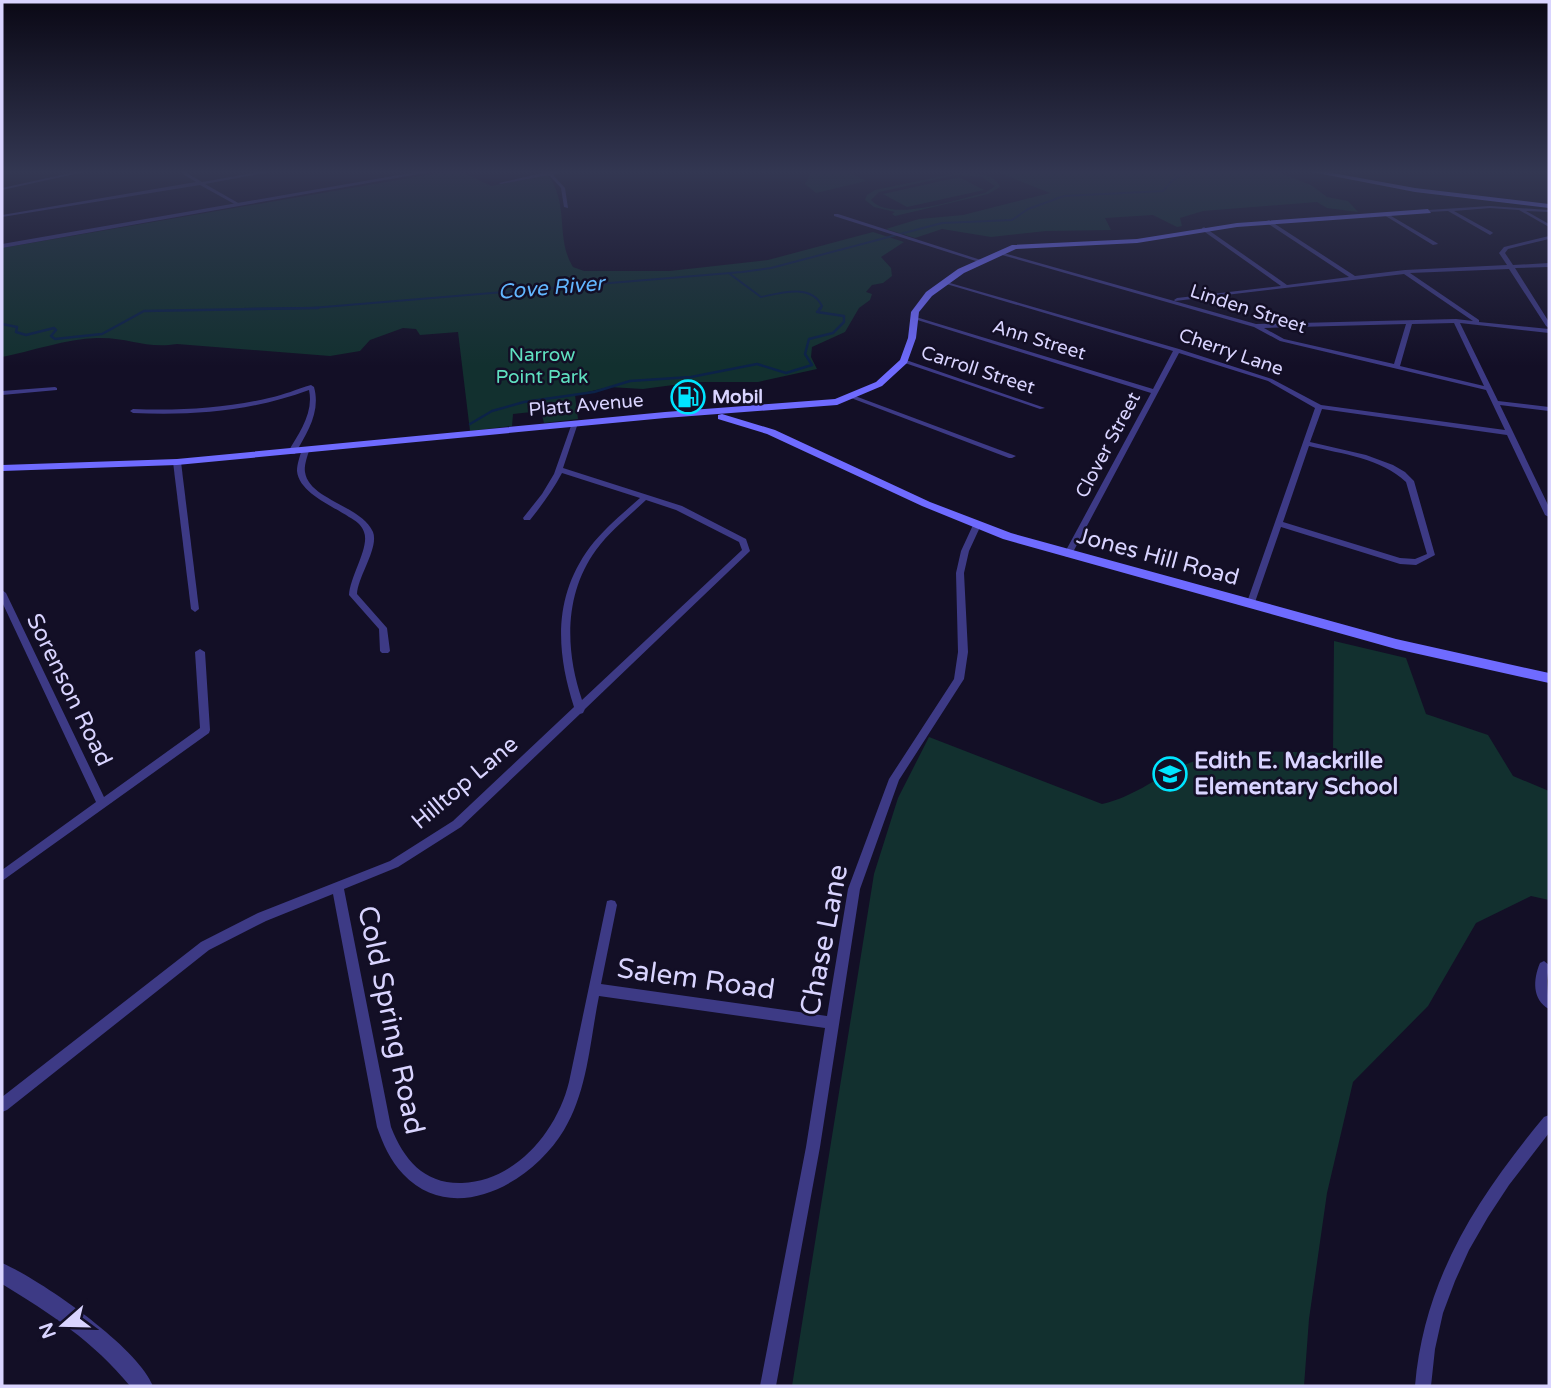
<svg xmlns="http://www.w3.org/2000/svg" width="1551" height="1388" font-family="'Varela Round',sans-serif">
<rect width="100%" height="100%" fill="#130f26"/>
<g fill="#12302f" fill-rule="evenodd">
<path d="M444 172H462L491 186 548 175C570 205 555 238 573 267L584 271H670L768 260 873 232 904 242 881 257 891 268 892 276 883 283 872 285 866 292 872 294 870 300 859 308 845 332 812 347 811 357 817 369 758 382H696L643 389 609 387 575 395 578 419 544 423 541 411 513 414 512 426 470 431 458 332 420 335 416 329 403 328 370 340 360 351 330 356 177 344C145 349 129 337 97 338 66 339 32 351 2 357V248Z"/>
<polygon points="811,172 848,172 866,181 816,193 805,184"/>
<polygon points="997,172 1278,172 1311,185 1327,197 1348,201 1358,212 1327,208 1317,202 1203,211 1180,218 1182,226 1177,227 1153,215 1105,218 1111,230 1046,231 991,237 942,229 915,238 886,229 919,219 963,215 1050,193"/>
<path d="M957 173C971 173 995 172 1000 187L988 194 895 216 892 214 895 212 874 207 865 200 867 195 875 190ZM956 175 982 177 995 186 985 193C958 199 891 223 871 200L879 192Z"/>
<polygon points="959,177 984,190 907,207 883,194"/>
<path d="M1334 641 1406 658 1426 714 1488 735 1513 776 1549 791V900L1531 896 1476 923 1428 1006 1353 1082 1327 1193 1309 1319 1304 1386H792L874 874 898 798 929 737 1102 804C1139 796 1166 769 1201 759 1242 747 1290 753 1333 753Z"/>
</g>
<g fill="none" stroke-linecap="round" stroke-linejoin="round">
<g stroke="#0c2248" stroke-width="2">
<path d="M730 274 761 297C780 293 811 283 822 306L819 309"/>
<polyline points="242,309 312,308 742,272 771,268 942,223 1012,220 1028,209 1064,196 1163,191 1174,179 1189,172"/>
</g>
<g stroke="#0c2248" stroke-width="2.5">
<polyline points="2,324 17,327 16,332 26,335 54,328 56,330 51,336 55,339 102,334 144,311 318,308"/>
<polyline points="470,424 492,411 524,402 594,392 630,381 691,377 757,364 786,373 812,365 805,354 809,339 833,333 844,322 844,316 817,312 821,308"/>
</g>
<g fill="#3d3a85" fill-rule="evenodd">
<polygon points="75,172 84,172 2,190 2,188"/>
<polygon points="180,172 185,172 202,182 259,172 270,172 205,184 240,204 238,206 200,185 2,217 2,215 196,182"/>
<polygon points="546,172 561,172 553,175 565,188 568,208 564,207 561,188 549,175 501,184 499,183"/>
<polygon points="1490,206 1549,210 1549,212 1526,211 1549,224 1549,227 1519,210 1490,208 1454,211 1492,232 1493,233 1490,235 1448,211 1428,212 1426,211 1428,210"/>
<polygon points="1386,213 1437,243 1438,244 1433,245 1384,215"/>
<polygon points="834,214 838,214 984,261 979,262 834,216"/>
<path d="M1269 220 1355 276 1405 270 1507 265 1499 253 1504 247 1549 236V239L1508 249 1505 253 1513 265 1549 263V267L1515 268 1549 322V328L1546 326 1509 269 1410 273 1479 320V322L1549 329V333L1460 323 1498 401 1549 407V411L1500 405 1549 507V517L1545 515 1507 435 1322 409 1310 442 1366 455 1393 465 1405 472 1414 481 1435 555 1416 565 1400 564 1281 527 1254 605 1253 607H1247L1246 605 1315 408 1268 381 1179 353 1072 554 1068 557 1065 556 1064 554 1151 393 911 318 916 317 1153 389 1173 351 943 283V281L1179 349 1272 379 1321 405 1505 430 1486 390 1280 341 1254 327 995 253 1000 252 1256 324 1456 319 1473 321 1404 274 1175 301 1174 300 1177 298 1281 286 1202 230V228L1204 227 1287 285 1349 277 1267 223V221ZM1454 323 1484 386 1400 366 1412 324ZM1406 324 1394 364 1284 339 1264 328ZM1309 446C1342 454 1381 458 1406 482L1427 554 1415 559 1400 558 1283 522Z"/>
<polygon points="902,360 906,360 1045,408 1040,409 902,362"/>
<path d="M311 385 314 387C321 412 307 433 295 454H292L288 452C299 433 314 413 309 390 253 411 192 416 133 413L130 411 133 409C179 411 225 408 269 398 284 395 297 389 311 385Z"/>
<polygon points="55,387 57,388 57,390 2,395 2,391"/>
<polygon points="851,396 855,396 1016,456 1012,458 1009,458 851,398"/>
<path d="M575 421 578 423 563 468 682 506 746 539 750 551 585 709 583 713 580 714 461 827 398 867 344 889 391 1127C404 1160 424 1184 462 1183 516 1181 557 1131 569 1082L607 901 611 900 615 901 617 905 601 984 827 1016 848 889 889 779 954 679 958 652 956 573 961 551 973 525 977 523 981 525 969 551 964 573 968 652 964 679 899 780 860 889 820 1147 776 1386H760L806 1147 825 1028 599 996C590 1040 588 1090 564 1130 533 1182 454 1228 403 1174 390 1160 383 1144 377 1127L333 894 266 921 209 950 7 1110 2 1112V1097L201 942 258 913 390 861 453 821 574 707C556 651 553 597 590 547 604 529 622 514 640 498L562 473C553 490 542 505 530 520H524L523 518 542 494 554 474 572 423ZM646 500 676 510 739 542 742 550 582 700C565 650 564 594 596 550 610 531 629 516 646 500Z"/>
<path d="M302 449H305L309 451C307 457 304 466 305 472 309 500 361 505 373 532 379 548 358 576 357 594L387 628 390 651 388 653H382L380 651 379 629 349 595C350 576 370 547 364 532 362 525 355 520 349 517 333 506 299 493 297 471 297 464 300 456 302 449Z"/>
<polygon points="174,460 177,460 181,462 199,609 195,612 191,609 173,462"/>
<polygon points="2,590 6,593 104,797 200,728 195,652 200,649 205,652 210,730 209,733 2,881 2,870 96,802 2,602"/>
<path d="M1544 961 1549 965 1547 981 1549 1009C1532 1000 1533 979 1540 963Z"/>
<path d="M1549 1115V1133L1509 1185 1488 1217 1469 1250 1455 1281 1443 1313 1435 1349 1431 1386H1415C1424 1279 1477 1198 1544 1117Z"/>
</g>
<g fill="#3d3a85" fill-rule="evenodd">
<polygon points="416,172 430,172 2,248 2,244"/>
<path d="M2 1263C41 1280 138 1347 153 1386H130C94 1342 50 1313 2 1284Z"/>
</g>
<g fill="#6f6bff" fill-rule="evenodd">
<polygon points="1312,172 1327,172 1415,188 1549,204 1549,208 1415,192"/>
<polygon points="1428,209 1431,213 1237,227 1137,243 1016,249 964,273 932,296 919,312 916,338 907,363 882,386 837,405 665,418 177,465 2,471 2,465 177,459 665,412 835,399 876,382 900,360 908,338 911,312 926,292 958,269 1012,245 1137,239 1237,223"/>
<polygon points="722,414 775,430 930,502 1011,533 1396,639 1549,673 1549,683 1396,649 1003,539 922,506 767,434 718,419 718,415"/>
</g>
</g>
<linearGradient id="sky" x2="0" y2="1"><stop stop-color="#0a0815"/><stop offset="0.47" stop-color="#333752"/><stop offset="1" stop-color="#333752" stop-opacity="0"/></linearGradient>
<rect width="1551" height="366" fill="url(#sky)"/>
<defs>
<symbol id="fuel-ring" viewBox="-11 -11 22 22"><circle r="9.5" fill="#130f26" stroke="#00e5ff" stroke-width="1.5"/><path d="M-5.5-6h7V0h2V4h1.3V-2.5L3-4.5l.8-.8L6-3V5H2.5V1h-1V6h-7ZM-4.2-4.7v3.2H.2V-4.7Z" fill="#00e5ff"/></symbol>
<symbol id="school-ring" viewBox="-11 -11 22 22"><circle r="9.5" fill="#130f26" stroke="#00e5ff" stroke-width="1.5"/><path d="M0-5L7-2L0 1L-7-2ZM-4 1L0 2.5L4 1V4Q0 6-4 4Z" fill="#00e5ff"/></symbol>
</defs>
<g fill-rule="evenodd">
<use href="#fuel-ring" x="669" y="378" width="38" height="38"/>
<use href="#school-ring" x="1151" y="755" width="38" height="38"/>
</g>
<g text-anchor="middle" dominant-baseline="central" stroke-width="5" stroke-linejoin="round" paint-order="stroke">
<g font-size="19" fill="#d9d4ff" stroke="#130f26">
<text transform="translate(1248 309) rotate(18)">Linden Street</text>
<text transform="translate(1039 340) rotate(17)">Ann Street</text>
<text transform="translate(1231 352) rotate(19)">Cherry Lane</text>
<text transform="translate(978 370) rotate(18)">Carroll Street</text>
<text transform="translate(586 405) rotate(-5)">Platt Avenue</text>
<text transform="translate(1108 445) rotate(-62)">Clover Street</text>
</g>
<g font-size="19" fill="#5fe0c0" stroke="#130f26">
<text x="542" y="355">Narrow<tspan x="542" dy="22">Point Park</tspan></text>
</g>
<g font-size="19" font-weight="bold" fill="#d9d4ff" stroke="#130f26" text-anchor="start">
<text x="712" y="397">Mobil</text>
</g>
<g font-size="21" font-style="italic" fill="#62b6ff" stroke="#130f26">
<text transform="translate(551 288) rotate(-5)">Cove River</text>
</g>
<g font-size="23" fill="#d9d4ff" stroke="#130f26">
<text transform="translate(1158 557) rotate(15)">Jones Hill Road</text>
<text transform="translate(69 690) rotate(64)">Sorenson Road</text>
<text transform="translate(465 783) rotate(-40)">Hilltop Lane</text>
</g>
<g font-size="23" font-weight="bold" fill="#d9d4ff" stroke="#130f26" text-anchor="start">
<text x="1194" y="761">Edith E. Mackrille<tspan x="1194" dy="26">Elementary School</tspan></text>
</g>
<g font-size="28" fill="#d9d4ff" stroke="#130f26">
<text transform="translate(824 940) rotate(-79)">Chase Lane</text>
<text transform="translate(696 979) rotate(8)">Salem Road</text>
<text transform="translate(391 1020) rotate(78)">Cold Spring Road</text>
</g>
</g>
<rect width="1551" height="1388" fill="none" stroke="#d9d4ff" stroke-width="7"/>
<g transform="translate(63 1325) rotate(250)" stroke="#130f26" stroke-width="5" paint-order="stroke">
<path d="M0-5L12 26L0 18L-12 26Z" fill="#d9d4ff"/>
<text y="-10" font-size="19" font-weight="bold" text-anchor="middle" fill="#d9d4ff">N</text>
</g>
</svg>
